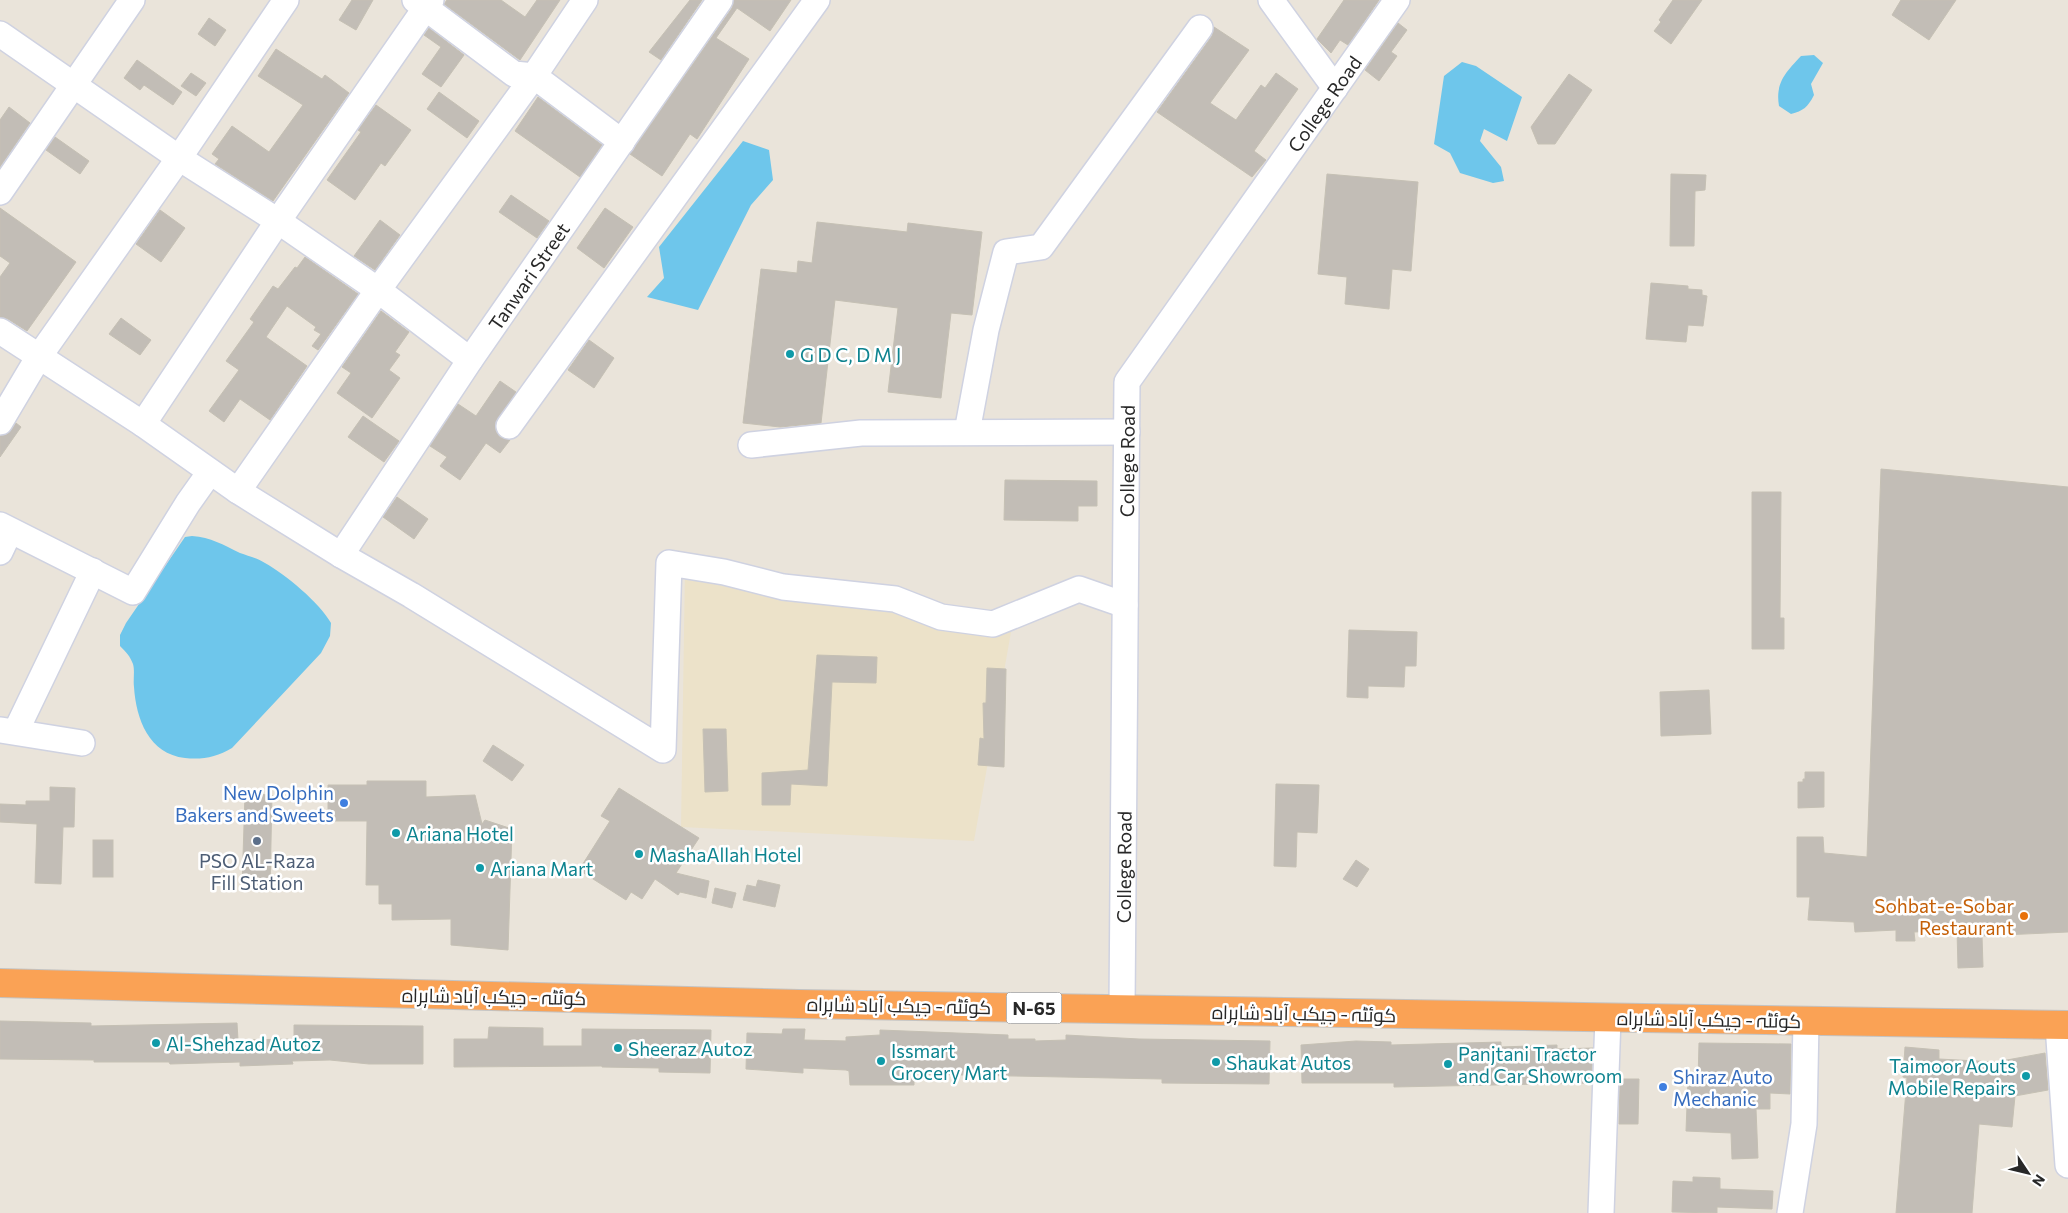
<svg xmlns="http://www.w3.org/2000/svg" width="2068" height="1213" font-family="Commissioner,Cairo,sans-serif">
<rect width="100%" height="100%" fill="#eae4da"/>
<polygon fill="#ece2c9" points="685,567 1011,632 974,841 681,827"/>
<g fill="#6ec6eb">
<path d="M1814 55 1823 63 1811 84 1814 95C1808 107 1803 111 1791 114L1779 106C1775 83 1786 72 1801 56Z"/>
<polygon points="1462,62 1476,66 1522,97 1507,141 1484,129 1480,141 1501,167 1504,181 1493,183 1460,173 1450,153 1434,144 1444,76"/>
<polygon points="743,141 769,150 773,180 751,205 698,310 647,297 664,278 659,247"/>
<path d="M192 536C211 537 223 545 240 553 248 556 257 558 265 563 285 574 320 603 331 623L330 636 321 653 232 748C217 757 202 760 185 758 149 754 136 719 134 687 133 680 135 671 133 664 130 656 126 652 120 646V635L126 623 185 537Z"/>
</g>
<g fill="#c2bdb6" stroke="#c5c0b4">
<polygon points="352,0 373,0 356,30 339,20"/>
<polygon points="447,0 501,0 525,17 537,0 560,0 520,60 444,4"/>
<polygon points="690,0 702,0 661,60 649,52"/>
<polygon points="734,0 791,0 770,31 737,8 716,38 749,59 697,139 690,134 662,176 630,154 732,8"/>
<polygon points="1344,0 1379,0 1348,45 1340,40 1331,53 1317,39"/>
<polygon points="1673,0 1702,0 1671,44 1654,31 1661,22 1659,20"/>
<polygon points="1901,0 1956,0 1929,40 1892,15"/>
<polygon points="209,18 226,30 215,46 198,34"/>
<polygon points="1398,23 1407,30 1391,52 1397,56 1379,81 1365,70"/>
<polygon points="1214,27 1249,50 1210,103 1236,120 1261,85 1265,88 1276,73 1298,89 1254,151 1266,160 1252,177 1157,112 1212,36"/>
<polygon points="429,28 464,55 441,87 422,74 441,47 424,35"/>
<polygon points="276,49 322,79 325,75 349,93 273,201 215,164 219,159 212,154 232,126 269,152 303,105 258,76"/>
<polygon points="137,60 182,92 173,105 144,85 140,90 124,78"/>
<polygon points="191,73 206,83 196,96 181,86"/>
<polygon points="1569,74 1592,90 1555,144 1538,144 1531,127"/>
<polygon points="439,92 479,121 467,138 427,109"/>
<polygon points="538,97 602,145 580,177 515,131"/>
<polygon points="376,105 411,130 385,166 381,163 355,200 327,180 361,132 358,130"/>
<polygon points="9,107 30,123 0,167 0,120"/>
<polygon points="55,137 89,161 80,174 46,150"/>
<polygon points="1327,174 1418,182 1411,271 1392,269 1389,309 1345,304 1347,277 1318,274"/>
<polygon points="1671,174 1706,175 1705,190 1695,191 1694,246 1670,246"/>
<polygon points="511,195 549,221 537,238 499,212"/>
<polygon points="0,208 76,262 27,331 8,319 0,317 0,277 10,263 0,256"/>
<polygon points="605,208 633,227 604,268 577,248"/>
<polygon points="160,210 185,228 161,262 136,244"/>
<polygon points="380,220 400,235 375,270 354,256"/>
<polygon points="817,222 907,232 908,223 982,232 972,315 951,313 941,398 888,392 898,308 835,300 821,423 780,427 743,423 761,269 797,273 798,261 812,263"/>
<polygon points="305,257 358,294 318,350 312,346 321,334 314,330 316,327 287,306 266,337 307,366 270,420 240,399 224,422 209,411 239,370 226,361 254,322 250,319 273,286 278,289 295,267 297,268"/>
<polygon points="1651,283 1688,286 1688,289 1702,290 1702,295 1707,296 1703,326 1688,325 1686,342 1646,339"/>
<polygon points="381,311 409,332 395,352 400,355 389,370 400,378 372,418 337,393 351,373 342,367"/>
<polygon points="121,318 151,340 140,355 109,334"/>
<polygon points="589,340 614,358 594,388 568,370"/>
<polygon points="500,381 516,392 495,424 496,431 500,437 510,440 500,453 486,443 460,480 440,466 447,457 430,446 458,404 476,416"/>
<polygon points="363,416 399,441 384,462 348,437"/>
<polygon points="16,423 21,427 0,457 0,436 7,434"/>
<polygon points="1881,469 2068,487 2068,932 1982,936 1983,967 1958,968 1957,930 1914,932 1915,941 1896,941 1896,930 1855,932 1854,922 1808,920 1810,897 1797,897 1797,837 1823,837 1824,853 1867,857"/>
<polygon points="1005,480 1097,481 1097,506 1078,506 1078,521 1004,520"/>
<polygon points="1752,492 1781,492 1780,618 1784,618 1784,649 1752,649"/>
<polygon points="397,497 428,519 414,539 383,517"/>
<polygon points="1349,630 1417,632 1416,666 1405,666 1404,687 1368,686 1368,698 1347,697"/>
<polygon points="817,655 877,657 876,683 832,682 827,786 791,784 790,805 762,805 762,773 808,770"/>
<polygon points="987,668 1006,669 1004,767 978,765 980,738 984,739 983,703 986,703"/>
<polygon points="1709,690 1711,734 1661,736 1660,692"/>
<polygon points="703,729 726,729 728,791 705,792"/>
<polygon points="493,745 524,765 512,781 483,761"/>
<polygon points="1805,772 1824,772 1824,807 1798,808 1798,782 1803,782 1803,779 1805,779"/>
<polygon points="367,781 426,781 426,797 475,795 482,824 485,820 512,829 508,950 451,945 451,919 392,920 392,904 379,904 379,885 366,885 367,821 328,821 328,785 367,785"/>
<polygon points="1276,784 1319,785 1317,833 1297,832 1296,867 1274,866"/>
<polygon points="50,787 75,788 74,827 63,827 61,884 35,883 37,824 0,822 0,804 26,805 26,801 50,801"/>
<polygon points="619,788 699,838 676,873 709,881 706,898 680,892 678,895 655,879 642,899 631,892 626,900 579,870 610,821 601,816"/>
<polygon points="245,794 272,795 270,888 242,888"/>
<rect x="93" y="840" width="20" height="37"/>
<polygon points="1356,860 1369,869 1357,887 1343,879"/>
<polygon points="758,880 780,885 775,907 743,900 747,885 756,887"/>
<polygon points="715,888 736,893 732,908 712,903"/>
<polygon points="0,1021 91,1023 91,1026 237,1023 238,1040 294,1039 294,1025 423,1026 423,1064 369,1064 330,1060 292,1061 293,1064 240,1066 240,1062 170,1064 169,1062 94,1062 94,1060 0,1059"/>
<polygon points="489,1027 543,1028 543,1046 582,1046 582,1029 711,1030 710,1073 659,1072 659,1068 602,1067 602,1066 454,1067 454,1039 488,1039"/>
<polygon points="783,1029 805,1029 804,1040 846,1041 846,1037 880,1035 880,1030 1008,1035 1008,1039 1035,1039 1035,1041 1066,1040 1066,1035 1139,1039 1270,1041 1269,1084 1162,1083 1162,1079 914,1074 914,1085 850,1085 849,1071 846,1070 803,1068 803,1073 746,1069 747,1033 782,1034"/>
<polygon points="1356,1041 1391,1042 1391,1045 1501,1042 1501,1047 1557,1045 1557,1049 1593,1048 1591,1083 1394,1087 1394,1083 1302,1083 1301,1045"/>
<polygon points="1699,1043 1791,1044 1790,1094 1770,1093 1770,1109 1756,1109 1758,1158 1732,1159 1731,1133 1686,1131 1688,1080 1698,1081"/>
<polygon points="1905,1047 1939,1050 1939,1059 1996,1062 2045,1053 2048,1090 2015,1096 2012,1127 1979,1124 1972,1213 1896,1213 1907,1078 1903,1077"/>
<polygon points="1620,1079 1639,1079 1638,1124 1619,1124"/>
<polygon points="1693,1177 1720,1178 1720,1189 1773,1191 1772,1209 1717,1207 1717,1213 1672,1212 1673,1181 1693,1182"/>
</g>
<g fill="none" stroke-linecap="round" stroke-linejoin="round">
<defs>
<g id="minor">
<polyline points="415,0 514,74 534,76 622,142"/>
<polyline points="1271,0 1335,88"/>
<polyline points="0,34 179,158 278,221 378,290 470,360"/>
<polyline points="0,192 132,0"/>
<polyline points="0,331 143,424 238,491 341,555 411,595 663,750 669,563 724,572 783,587 895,599 941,617 993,624 1079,589 1125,605"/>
<polyline points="0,422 38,358 179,158 286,0"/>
<polyline points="143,424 278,221 431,0"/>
<polyline points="509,426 817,0"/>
<polyline points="967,432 986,330 1006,252 1041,247 1200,28"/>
<polyline points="751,445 861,433 1127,432"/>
<polyline points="238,491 378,290 534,76 585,0"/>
<polyline points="0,525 133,592 188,503 210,472"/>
<polyline points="0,552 10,531"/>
<path id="s1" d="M341 555 470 360 720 0"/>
<polyline points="1,730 82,743"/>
<polyline points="16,731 93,571"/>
<path id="s2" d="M1122 1009 1127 382 1397 0"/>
<polyline points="2058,1025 2068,1165"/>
<polyline points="1601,1213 1608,1018"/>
<polyline points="1790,1213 1804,1124 1806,1021"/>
</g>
<polyline id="highway" points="0,983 799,1004 2068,1025"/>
</defs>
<use href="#minor" stroke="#cfd2e1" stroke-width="28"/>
<use href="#highway" stroke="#c3c3c3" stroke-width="30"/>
<use href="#minor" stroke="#fff" stroke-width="25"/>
<use href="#highway" stroke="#faa255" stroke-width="28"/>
</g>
<g fill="#0f9aa8" stroke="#fff" stroke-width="2">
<circle cx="790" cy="354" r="5"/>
<circle cx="396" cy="833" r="5"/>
<circle cx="639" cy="854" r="5"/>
<circle cx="480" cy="868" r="5"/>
<circle cx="156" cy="1043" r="5"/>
<circle cx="618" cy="1048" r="5"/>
<circle cx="881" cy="1061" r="5"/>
<circle cx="1216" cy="1062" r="5"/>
<circle cx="1448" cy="1064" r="5"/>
<circle cx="2026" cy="1076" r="5"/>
</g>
<g fill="#3f7fe0" stroke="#fff" stroke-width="2">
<circle cx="344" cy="803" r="5"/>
<circle cx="1663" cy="1087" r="5"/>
</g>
<circle fill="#5c6f8a" stroke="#fff" stroke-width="2" cx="257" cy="841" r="5"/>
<circle fill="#e8710a" stroke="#fff" stroke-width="2" cx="2024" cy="916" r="5"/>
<g text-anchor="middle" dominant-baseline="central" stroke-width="5" stroke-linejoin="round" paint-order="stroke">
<rect fill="#fff" stroke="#686868" stroke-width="1" x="1006.5" y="992.5" width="55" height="31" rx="4"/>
<g font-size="18" font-weight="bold" fill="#282828">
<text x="1034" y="1008">N-65</text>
</g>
<g font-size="19" fill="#282828" stroke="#fff">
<text stroke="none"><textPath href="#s2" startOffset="968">College Road</textPath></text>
<text stroke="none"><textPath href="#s1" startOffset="336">Tanwari Street</textPath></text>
<text stroke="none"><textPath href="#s2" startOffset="548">College Road</textPath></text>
<text stroke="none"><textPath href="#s2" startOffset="142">College Road</textPath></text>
<text transform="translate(494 996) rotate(1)">کوئٹہ - جیکب آباد شاہراہ</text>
<text transform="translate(899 1005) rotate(1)">کوئٹہ - جیکب آباد شاہراہ</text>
<text transform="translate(1304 1013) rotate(1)">کوئٹہ - جیکب آباد شاہراہ</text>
<text transform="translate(1709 1019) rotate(1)">کوئٹہ - جیکب آباد شاہراہ</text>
</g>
<g font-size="19" fill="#0d838f" stroke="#fff" text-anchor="start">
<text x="800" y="354">G D C, D M J</text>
<text x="406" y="833">Ariana Hotel</text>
<text x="649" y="854">MashaAllah Hotel</text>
<text x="490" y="868">Ariana Mart</text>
<text x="166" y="1043">Al-Shehzad Autoz</text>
<text x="628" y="1048">Sheeraz Autoz</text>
<text x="891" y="1050">Issmart<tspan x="891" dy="22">Grocery Mart</tspan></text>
<text x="1458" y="1053">Panjtani Tractor<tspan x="1458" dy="22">and Car Showroom</tspan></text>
<text x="1226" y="1062">Shaukat Autos</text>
<text x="2016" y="1065" text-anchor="end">Taimoor Aouts<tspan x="2016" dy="22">Mobile Repairs</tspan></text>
</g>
<g font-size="19" fill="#366cbe" stroke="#fff" text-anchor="end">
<text x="334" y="792">New Dolphin<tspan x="334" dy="22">Bakers and Sweets</tspan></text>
<text x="1673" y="1076" text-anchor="start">Shiraz Auto<tspan x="1673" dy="22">Mechanic</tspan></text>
</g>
<g font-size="19" fill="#4e5e75" stroke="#fff">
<text x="257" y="860">PSO AL-Raza<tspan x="257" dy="22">Fill Station</tspan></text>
</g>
<g font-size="19" fill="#c56008" stroke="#fff" text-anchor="end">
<text x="2014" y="905">Sohbat-e-Sobar<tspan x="2014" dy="22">Restaurant</tspan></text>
</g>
</g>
<g transform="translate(2028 1173) rotate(125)" stroke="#ffffff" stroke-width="4" paint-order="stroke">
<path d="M0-4L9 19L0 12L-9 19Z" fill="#282828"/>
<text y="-8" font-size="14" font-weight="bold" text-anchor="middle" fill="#282828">N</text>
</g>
</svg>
